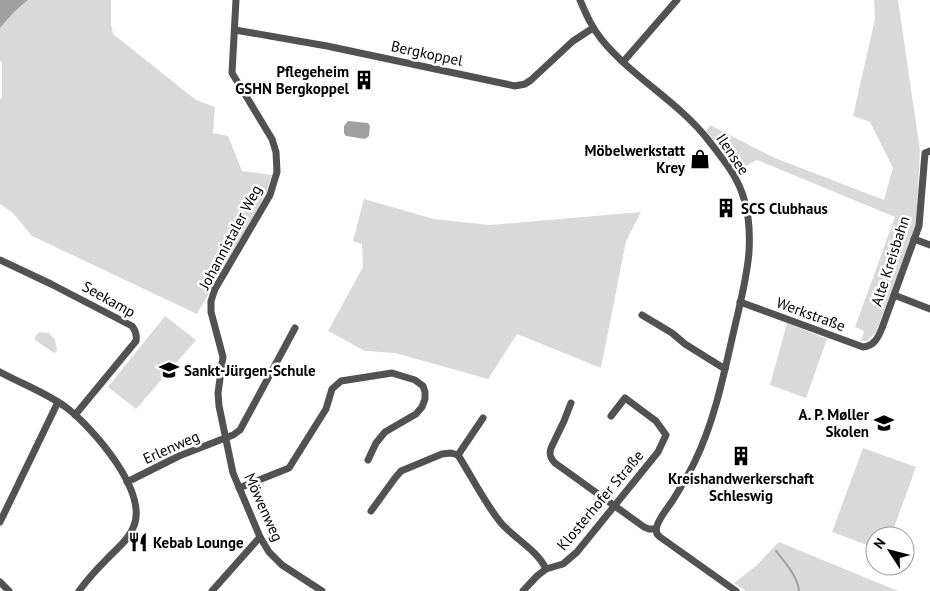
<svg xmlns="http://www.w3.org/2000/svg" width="930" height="591" font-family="'PT Sans',sans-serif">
<rect width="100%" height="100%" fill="#fff"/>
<g fill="#d9d9d9">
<polygon points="28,0 111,0 111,24 113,34 196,100 215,107 213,133 228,136 242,171 272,175 266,194 197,314 32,236 13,213 0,204 0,99 2,97 2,63 0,61 0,28 15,11"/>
<polygon points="874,0 898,0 920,151 916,226 876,332 867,341 861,341 864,331 855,327 895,217 757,160 736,171 722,149 706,131 710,125 775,158 884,200 893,168 870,122 853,116 875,19"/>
<polygon points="364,199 434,219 490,225 641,212 626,241 601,368 517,334 488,379 395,353 365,351 328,331 363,267 362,244 353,241"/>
<polygon points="165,316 196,340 136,409 108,387"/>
<polygon points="787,323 827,339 806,398 770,385"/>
<polygon points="40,332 49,333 55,340 57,350 56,352 54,353 35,340 35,336"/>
<polygon points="863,448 916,467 891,536 875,536 875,548 832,532"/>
<polygon points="779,542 898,591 746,591 734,583 756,566"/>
</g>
<g fill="#a0a0a0">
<polygon points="0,0 28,0 15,11 0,28"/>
<polygon points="348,121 368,123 370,126 369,136 365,139 346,136 344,133 344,126"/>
</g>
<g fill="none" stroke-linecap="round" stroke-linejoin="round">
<path stroke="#a0a0a0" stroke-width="2" d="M776 551C785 562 798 577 799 591"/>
<g stroke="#525252" stroke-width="7">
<polyline points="236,0 232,73 272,139 276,152 277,172 270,195 215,289 211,301 211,312 223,357 218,393 219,406 233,473 260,537 269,552 282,565 322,591"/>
<path d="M580 0C586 14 592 28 602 40 633 78 679 102 709 141 723 159 738 177 744 199 749 215 750 235 749 252 747 278 740 304 734 330 724 373 715 420 695 461 689 474 681 487 673 500 667 509 658 519 656 529"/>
<polyline points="235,30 327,46 515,86 525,84 531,80 573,41 593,28"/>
<polyline points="623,62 677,0"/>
<polyline points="914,239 930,245"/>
<path d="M0 260 51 284 132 326C136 331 137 335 136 341L75 415"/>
<polyline points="894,295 930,309"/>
<path d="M740 302 863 347C874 346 878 338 882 328L919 226 925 153 930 151"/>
<polyline points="642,315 672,333 685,344 725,369"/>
<path d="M0 372C22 384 47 393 67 408 93 428 150 493 133 528 128 541 115 550 106 560 96 570 87 580 79 591"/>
<path d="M571 403 564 421 551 448C549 454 550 458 555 463L644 527 649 529H656"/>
<path d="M483 418 458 455C472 477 484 502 501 523 515 539 537 550 546 569"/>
<polyline points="127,482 179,456 233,435 240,430 295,328"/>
<polyline points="239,488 289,468 326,409 332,389 341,381 392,373 415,380 423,386 425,392 425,399 422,407 416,414 385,432 376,443 368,460"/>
<polyline points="371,511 395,478 401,471 442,454 451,453 458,455"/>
<polyline points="0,522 58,402"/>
<polyline points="656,529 657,534 660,537 736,591"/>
<polyline points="0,582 9,591"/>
<polyline points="212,591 260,537"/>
<polyline points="523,591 537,576 546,569 563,564 577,552 658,452 666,435 656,421 625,398 611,416"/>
</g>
</g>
<defs>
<symbol id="building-bare" viewBox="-9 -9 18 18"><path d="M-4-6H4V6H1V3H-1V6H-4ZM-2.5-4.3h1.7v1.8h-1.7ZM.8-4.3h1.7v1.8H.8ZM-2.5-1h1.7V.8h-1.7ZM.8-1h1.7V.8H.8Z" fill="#000" stroke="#fff" stroke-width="2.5" paint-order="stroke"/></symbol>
<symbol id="shop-bare" viewBox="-9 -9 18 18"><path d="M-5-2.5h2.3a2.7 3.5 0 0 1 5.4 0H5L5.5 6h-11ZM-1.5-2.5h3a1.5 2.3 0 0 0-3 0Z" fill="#000" stroke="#fff" stroke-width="2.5" paint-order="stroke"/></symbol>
<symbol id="school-bare" viewBox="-9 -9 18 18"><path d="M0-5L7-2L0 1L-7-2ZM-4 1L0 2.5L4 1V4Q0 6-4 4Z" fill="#000" stroke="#fff" stroke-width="2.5" paint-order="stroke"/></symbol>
<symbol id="restaurant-bare" viewBox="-9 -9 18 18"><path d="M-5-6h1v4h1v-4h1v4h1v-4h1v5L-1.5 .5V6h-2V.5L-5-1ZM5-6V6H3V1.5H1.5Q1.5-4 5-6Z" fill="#000" stroke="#fff" stroke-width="2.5" paint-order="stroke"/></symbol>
</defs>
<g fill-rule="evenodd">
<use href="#building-bare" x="350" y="66" width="28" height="28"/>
<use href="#shop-bare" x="686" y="145" width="28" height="28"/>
<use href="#building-bare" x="712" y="194" width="28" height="28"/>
<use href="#school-bare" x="155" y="356" width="28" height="28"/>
<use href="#school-bare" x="870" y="409" width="28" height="28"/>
<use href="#building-bare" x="727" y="442" width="28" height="28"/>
<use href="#restaurant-bare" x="124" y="528" width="28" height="28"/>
</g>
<g text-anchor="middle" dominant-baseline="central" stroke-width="5" stroke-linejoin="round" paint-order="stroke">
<g font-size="15" fill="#000" stroke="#fff">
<text transform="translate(427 53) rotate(12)">Bergkoppel</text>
<text transform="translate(733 154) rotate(56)">Ilensee</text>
<text transform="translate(230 237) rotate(-62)">Johannistaler Weg</text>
<text transform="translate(890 261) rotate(-72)">Alte Kreisbahn</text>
<text transform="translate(109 299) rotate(29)">Seekamp</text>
<text transform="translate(811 314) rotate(20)">Werkstraße</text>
<text transform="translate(171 447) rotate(-24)">Erlenweg</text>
<text transform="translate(600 500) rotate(-50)">Klosterhofer Straße</text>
<text transform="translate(264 507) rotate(66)">Möwenweg</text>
</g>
<g font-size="15" font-weight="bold" fill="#000" stroke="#fff" text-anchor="end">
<text x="349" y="71">Pflegeheim<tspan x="349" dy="17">GSHN Bergkoppel</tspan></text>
<text x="685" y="150">Möbelwerkstatt<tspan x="685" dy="17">Krey</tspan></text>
<text x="741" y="208" text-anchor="start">SCS Clubhaus</text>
<text x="184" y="370" text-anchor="start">Sankt-Jürgen-Schule</text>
<text x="869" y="414">A. P. Møller<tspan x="869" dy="17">Skolen</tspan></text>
<text x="741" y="478" text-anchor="middle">Kreishandwerkerschaft<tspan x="741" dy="17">Schleswig</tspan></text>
<text x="153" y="542" text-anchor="start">Kebab Lounge</text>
</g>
</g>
<g transform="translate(890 551) rotate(306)"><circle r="24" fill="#ffffff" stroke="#999999"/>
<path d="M0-4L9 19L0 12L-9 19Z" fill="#000000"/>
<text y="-8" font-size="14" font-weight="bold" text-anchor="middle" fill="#000000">N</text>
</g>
</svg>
